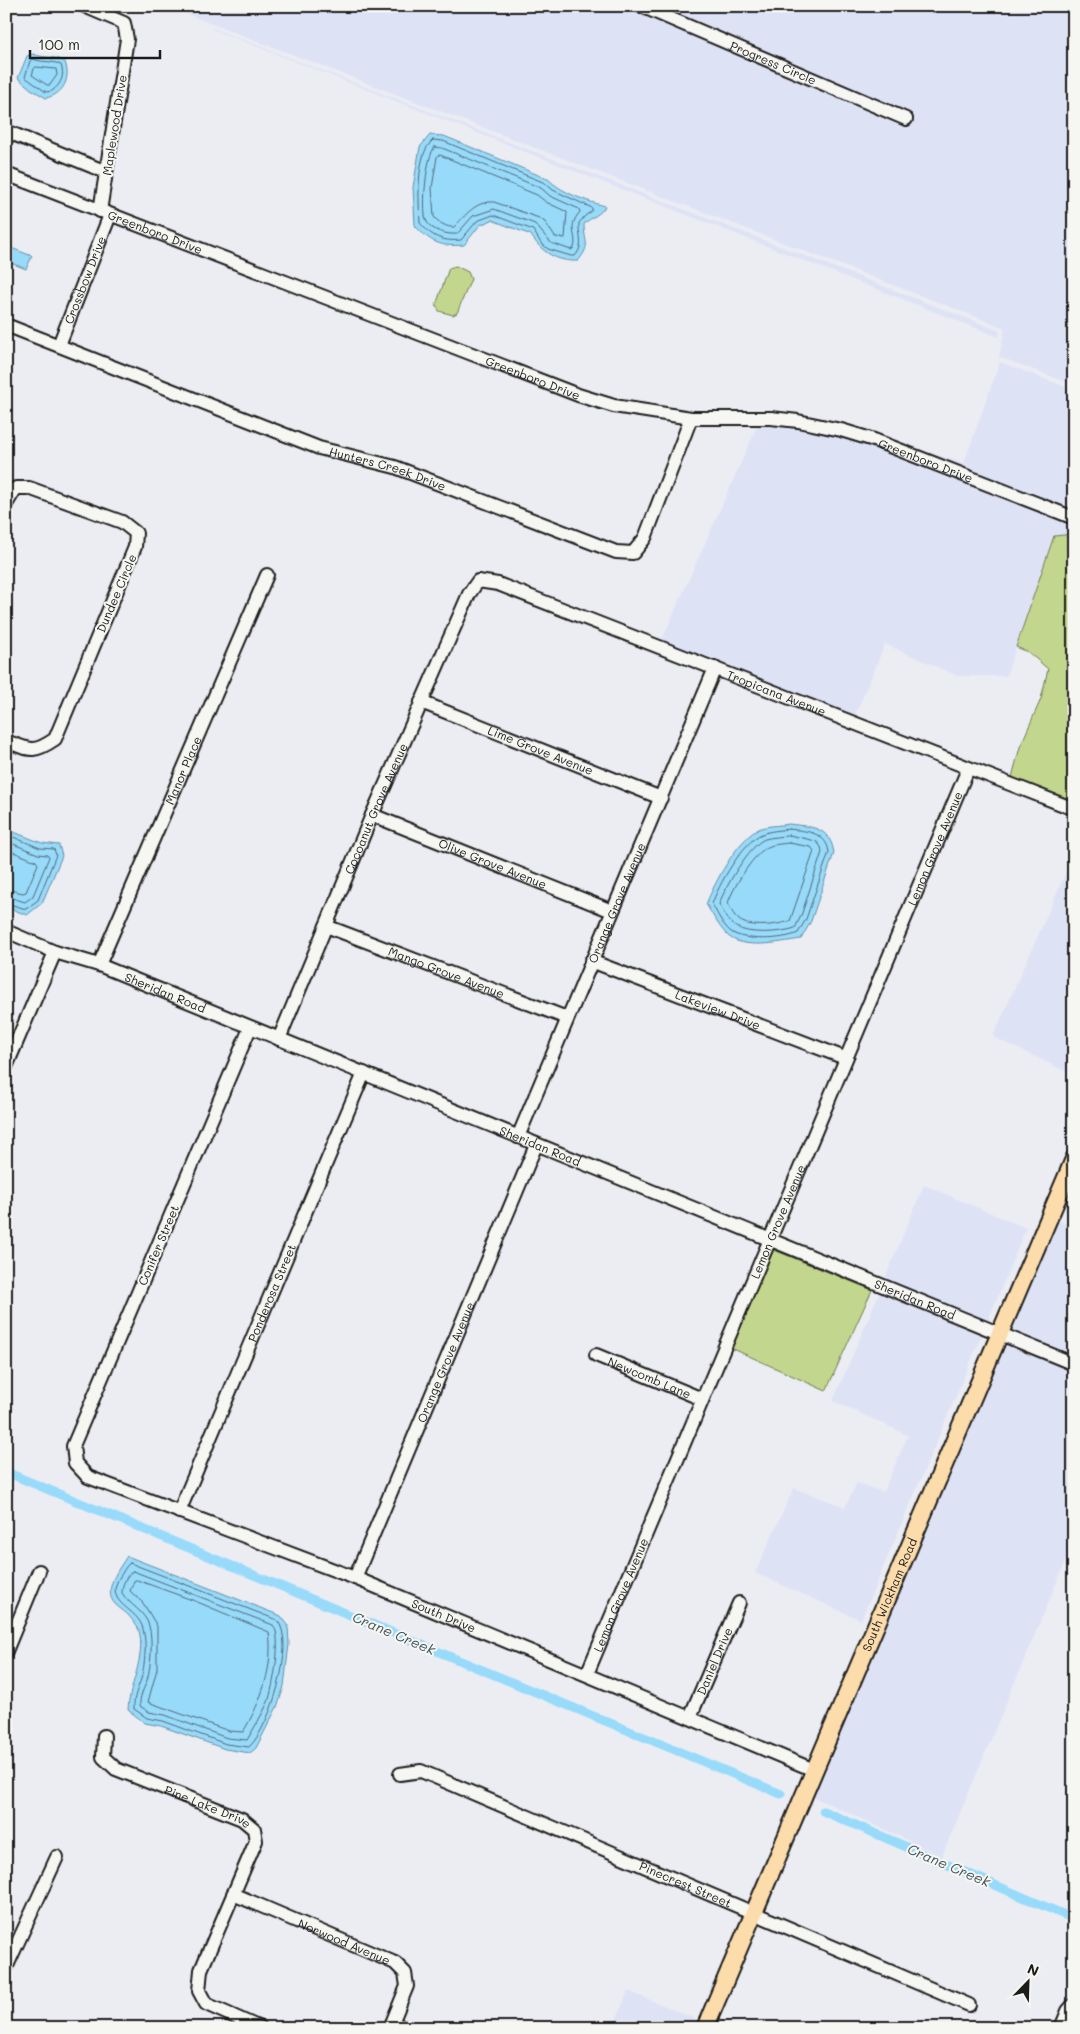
<svg xmlns="http://www.w3.org/2000/svg" width="1080" height="2034" font-family="Mali,sans-serif">
<rect width="100%" height="100%" fill="#ebedf3"/>
<filter id="ink" filterUnits="userSpaceOnUse"><feTurbulence type="fractalNoise" baseFrequency=".02" numOctaves="2"/><feDisplacementMap in="SourceGraphic" scale="10" xChannelSelector="R" yChannelSelector="G"/><feConvolveMatrix kernelMatrix="1 2 1 2 8 2 1 2 1" color-interpolation-filters="sRGB"/></filter>
<g filter="url(#ink)">
<g fill="#dee2f5">
<polygon points="166,6 1074,6 1074,385 999,357 1005,328"/>
<polygon points="212,28 1000,331 999,337 212,29"/>
<polygon points="1000,362 1074,390 1074,534 1054,537 1006,676 958,676 885,644 853,720 661,642 764,411 825,422 964,463"/>
<polygon points="1074,854 1074,1075 993,1037"/>
<polygon points="924,1185 1026,1228 987,1323 884,1281"/>
<polygon points="1058,1220 1074,1227 1074,1358 1011,1332"/>
<polygon points="880,1291 983,1332 861,1620 755,1573 794,1488 845,1507 857,1483 883,1492 908,1435 833,1401"/>
<polygon points="1007,1342 1074,1369 1074,1541 942,1856 814,1797"/>
<polygon points="628,1991 694,2018 690,2028 613,2028"/>
</g>
<g fill="#c2d78d" stroke="#6f7a54">
<polygon points="456,266 468,272 471,279 457,313 453,315 439,311 436,305 449,268"/>
<polygon points="1074,534 1074,807 1011,781 1020,747 1041,699 1048,669 1028,652 1016,647 1054,536"/>
<polygon points="774,1250 872,1290 826,1391 729,1347 768,1253"/>
</g>
<g fill="#98dafa" stroke="#668ea1">
<path d="M33 54C45 59 55 55 65 62 71 78 64 94 46 98L31 89 18 78 27 56Z"/>
<path d="M430 135 444 136 548 179C562 193 586 201 605 206 601 215 591 217 584 224 584 243 592 244 578 261 557 262 541 252 531 235L492 220 480 225 464 245C440 247 432 243 415 226L413 187 420 147Z"/>
<polygon points="6,246 32,256 26,269 6,261"/>
<path d="M789 824C811 827 830 826 834 853L811 921 801 939C780 942 742 951 726 934 718 925 712 914 706 904 716 881 735 843 757 830 765 825 779 826 789 824Z"/>
<polygon points="6,829 42,843 59,845 62,856 42,903 27,915 6,907"/>
<path d="M127 1556 281 1616 288 1625 289 1644 284 1686 278 1705 256 1748 250 1753 225 1749 161 1726 145 1723 128 1710C129 1684 146 1659 139 1630 137 1626 133 1621 130 1617 126 1612 120 1609 115 1604 102 1590 119 1569 127 1556Z"/>
</g>
<g fill="none" stroke-linecap="round" stroke-linejoin="round">
<g stroke="#4e6875" stroke-width="1">
<path d="M33 59C42 63 53 60 61 65 65 76 61 84 52 91L46 92 25 77 30 61Z"/>
<polygon points="36,67 56,69 57,75 50,85 47,85 32,75 34,69"/>
<path d="M433 140 443 141 545 183 553 190 592 208V211L585 216 579 223C578 236 585 245 575 256H571L548 249 541 243 533 230 493 215 477 221 461 240C443 242 432 237 420 223 419 202 415 154 433 140Z"/>
<path d="M435 147 442 148 541 188 550 196 579 209 580 212C566 228 578 234 574 248L571 250 551 243 535 224 494 209 473 216 457 234C448 235 430 231 426 220 422 208 426 155 435 147Z"/>
<path d="M440 155 537 195 546 202 567 212 565 238 555 237 545 222 539 218 494 202C475 201 466 215 454 227 447 228 438 222 434 217L432 188 437 157Z"/>
<path d="M789 829C807 831 826 832 829 852L806 919 798 933C783 940 743 942 730 931 722 924 717 913 712 904 718 886 743 841 762 834 769 831 781 830 789 829Z"/>
<polyline points="6,834 40,848 54,849 56,855 38,900 26,909 6,903"/>
<path d="M789 835 816 841 821 847 822 852 801 916 795 928C780 933 749 935 736 927 728 922 723 911 719 904 725 888 749 845 765 839 772 837 781 837 789 835Z"/>
<polyline points="6,841 38,854 47,855 49,857 33,896 25,902 6,896"/>
<path d="M789 843 811 847 814 851 790 921C777 925 751 929 739 920 734 916 730 909 728 903 733 888 752 856 766 848 772 844 782 844 789 843Z"/>
<polyline points="6,849 36,861 38,864 26,892 23,893 6,889"/>
<path d="M130 1563 277 1620C297 1642 270 1728 249 1747L226 1744 163 1721 147 1718 134 1709C133 1697 138 1689 141 1679 145 1665 147 1643 143 1629 138 1607 104 1605 119 1578 123 1573 125 1566 130 1563Z"/>
<path d="M133 1571 273 1625C283 1636 273 1688 268 1702 262 1715 254 1728 247 1740L227 1738 165 1715 149 1712 140 1706C139 1697 144 1689 147 1680 151 1667 153 1639 149 1626 145 1611 129 1605 122 1593 122 1585 126 1575 133 1571Z"/>
<path d="M137 1580 195 1601 269 1632C274 1667 261 1702 243 1732L229 1731 148 1702 157 1669V1626L143 1603 130 1591 134 1581Z"/>
</g>
<g stroke="#98dafa" stroke-width="9">
<polyline points="6,1472 781,1794"/>
<polyline points="823,1811 1074,1919"/>
</g>
<defs>
<g id="minor">
<polyline points="84,6 124,23 127,39 100,211"/>
<path id="s1" d="M641 6 906 119"/>
<polyline points="6,131 106,172"/>
<path id="s2" d="M6 174 578 395 614 406 691 418H771L798 421 841 430 874 440 1074 518"/>
<path id="s3" d="M6 325 319 448 395 467 616 552 633 553 645 538 691 418"/>
<path id="s4" d="M59 345 110 215"/>
<path d="M6 504 16 488H29L122 522 136 533 135 547 55 739C33 754 30 750 6 741"/>
<path id="s5" d="M421 702 661 798"/>
<path id="s6" d="M372 815 612 911"/>
<path id="s7" d="M326 926 567 1018"/>
<path id="s8" d="M6 931 55 952 99 965 1074 1364"/>
<path id="s9" d="M591 961 845 1058"/>
<path id="s10" d="M99 965 267 575"/>
<path id="s11" d="M250 1028 73 1446 75 1463 88 1477 355 1578 814 1770"/>
<path id="s12" d="M279 1039 372 815 469 594 478 581 498 584 1074 809"/>
<polyline points="6,1067 55,952"/>
<path id="s13" d="M518 1137 715 668"/>
<path id="s14" d="M596 1355 702 1399"/>
<path id="s15" d="M179 1512 364 1073"/>
<path id="s16" d="M355 1578 536 1145"/>
<polyline points="6,1651 39,1571"/>
<path id="s17" d="M587 1674 968 769"/>
<path id="s18" d="M690 1717 739 1603"/>
<path id="s19" d="M104 1736 103 1757 116 1769 242 1819 254 1829 256 1841 201 1970 199 1991 206 2004 260 2028"/>
<path id="s20" d="M400 1774 421 1771 969 2005"/>
<path id="s21" d="M233 1894 395 1963 405 1973 407 1986 390 2028"/>
<polyline points="6,1968 57,1857"/>
<polyline points="392,2023 404,2028"/>
<polyline points="1061,2028 1068,2011 1074,2004"/>
</g>
<g id="major">
<path id="s22" d="M705 2028 1074 1159"/>
</g>
</defs>
<use href="#minor" stroke="#1c1c1c" stroke-width="16"/>
<use href="#major" stroke="#1c1c1c" stroke-width="20"/>
<use href="#minor" stroke="#f6f6f2" stroke-width="12"/>
<use href="#major" stroke="#fcdcab" stroke-width="16"/>
</g>
</g>
<g text-anchor="middle" dominant-baseline="central" stroke-width="4" stroke-linejoin="round" paint-order="stroke">
<g font-size="12" fill="#1c1c1c" stroke="#f6f6f2">
<text stroke="none"><textPath href="#s1" startOffset="144">Progress Circle</textPath></text>
<text transform="translate(114 125) rotate(-81)">Maplewood Drive</text>
<text stroke="none"><textPath href="#s2" startOffset="160">Greenboro Drive</textPath></text>
<text stroke="none"><textPath href="#s4" startOffset="70">Crossbow Drive</textPath></text>
<text stroke="none"><textPath href="#s2" startOffset="565">Greenboro Drive</textPath></text>
<text stroke="none"><textPath href="#s2" startOffset="970">Greenboro Drive</textPath></text>
<text stroke="none"><textPath href="#s3" startOffset="408">Hunters Creek Drive</textPath></text>
<text transform="translate(116 593) rotate(-67)">Dundee Circle</text>
<text stroke="none"><textPath href="#s12" startOffset="819">Tropicana Avenue</textPath></text>
<text stroke="none"><textPath href="#s5" startOffset="129">Lime Grove Avenue</textPath></text>
<text stroke="none"><textPath href="#s10" startOffset="212">Manor Place</textPath></text>
<text stroke="none"><textPath href="#s12" startOffset="250">Cocoanut Grove Avenue</textPath></text>
<text stroke="none"><textPath href="#s17" startOffset="896">Lemon Grove Avenue</textPath></text>
<text stroke="none"><textPath href="#s6" startOffset="130">Olive Grove Avenue</textPath></text>
<text stroke="none"><textPath href="#s13" startOffset="254">Orange Grove Avenue</textPath></text>
<text stroke="none"><textPath href="#s7" startOffset="129">Mango Grove Avenue</textPath></text>
<text stroke="none"><textPath href="#s8" startOffset="171">Sheridan Road</textPath></text>
<text stroke="none"><textPath href="#s9" startOffset="136">Lakeview Drive</textPath></text>
<text stroke="none"><textPath href="#s8" startOffset="576">Sheridan Road</textPath></text>
<text stroke="none"><textPath href="#s17" startOffset="491">Lemon Grove Avenue</textPath></text>
<text transform="translate(158 1245) rotate(-67)">Conifer Street</text>
<text stroke="none"><textPath href="#s15" startOffset="238">Ponderosa Street</textPath></text>
<text stroke="none"><textPath href="#s8" startOffset="981">Sheridan Road</textPath></text>
<text stroke="none"><textPath href="#s16" startOffset="234">Orange Grove Avenue</textPath></text>
<text stroke="none"><textPath href="#s14" startOffset="58">Newcomb Lane</textPath></text>
<text stroke="none"><textPath href="#s22" startOffset="471">South Wickham Road</textPath></text>
<text stroke="none"><textPath href="#s17" startOffset="86">Lemon Grove Avenue</textPath></text>
<text stroke="none"><textPath href="#s11" startOffset="872">South Drive</textPath></text>
<text stroke="none"><textPath href="#s18" startOffset="61">Daniel Drive</textPath></text>
<text stroke="none"><textPath href="#s19" startOffset="138">Pine Lake Drive</textPath></text>
<text stroke="none"><textPath href="#s20" startOffset="309">Pinecrest Street</textPath></text>
<text stroke="none"><textPath href="#s21" startOffset="121">Norwood Avenue</textPath></text>
</g>
<g font-size="14" font-style="italic" fill="#41555f" stroke="#f6f6f2">
<text transform="translate(394 1633) rotate(23)">Crane Creek</text>
<text transform="translate(949 1865) rotate(23)">Crane Creek</text>
</g>
</g>
<rect width="1080" height="2034" fill="none" stroke="#f6f6f2" stroke-width="25"/>
<rect x="12" y="12" width="1055" height="2009" fill="none" stroke="#1c1c1c" stroke-width="2" filter="url(#ink)"/>
<g transform="translate(1028 1982) rotate(23)" stroke="#f6f6f2" stroke-width="4" paint-order="stroke">
<path d="M0-4L9 19L0 12L-9 19Z" fill="#1c1c1c"/>
<text y="-8" font-size="14" font-weight="bold" text-anchor="middle" fill="#1c1c1c">N</text>
</g>
<path d="M30 50v8h130v-8" fill="none" stroke="#1c1c1c" stroke-width="2.5"/>
<text x="38" y="50" font-size="15" fill="#1c1c1c" stroke="#f6f6f2" stroke-width="4" paint-order="stroke">100 m</text>
</svg>
